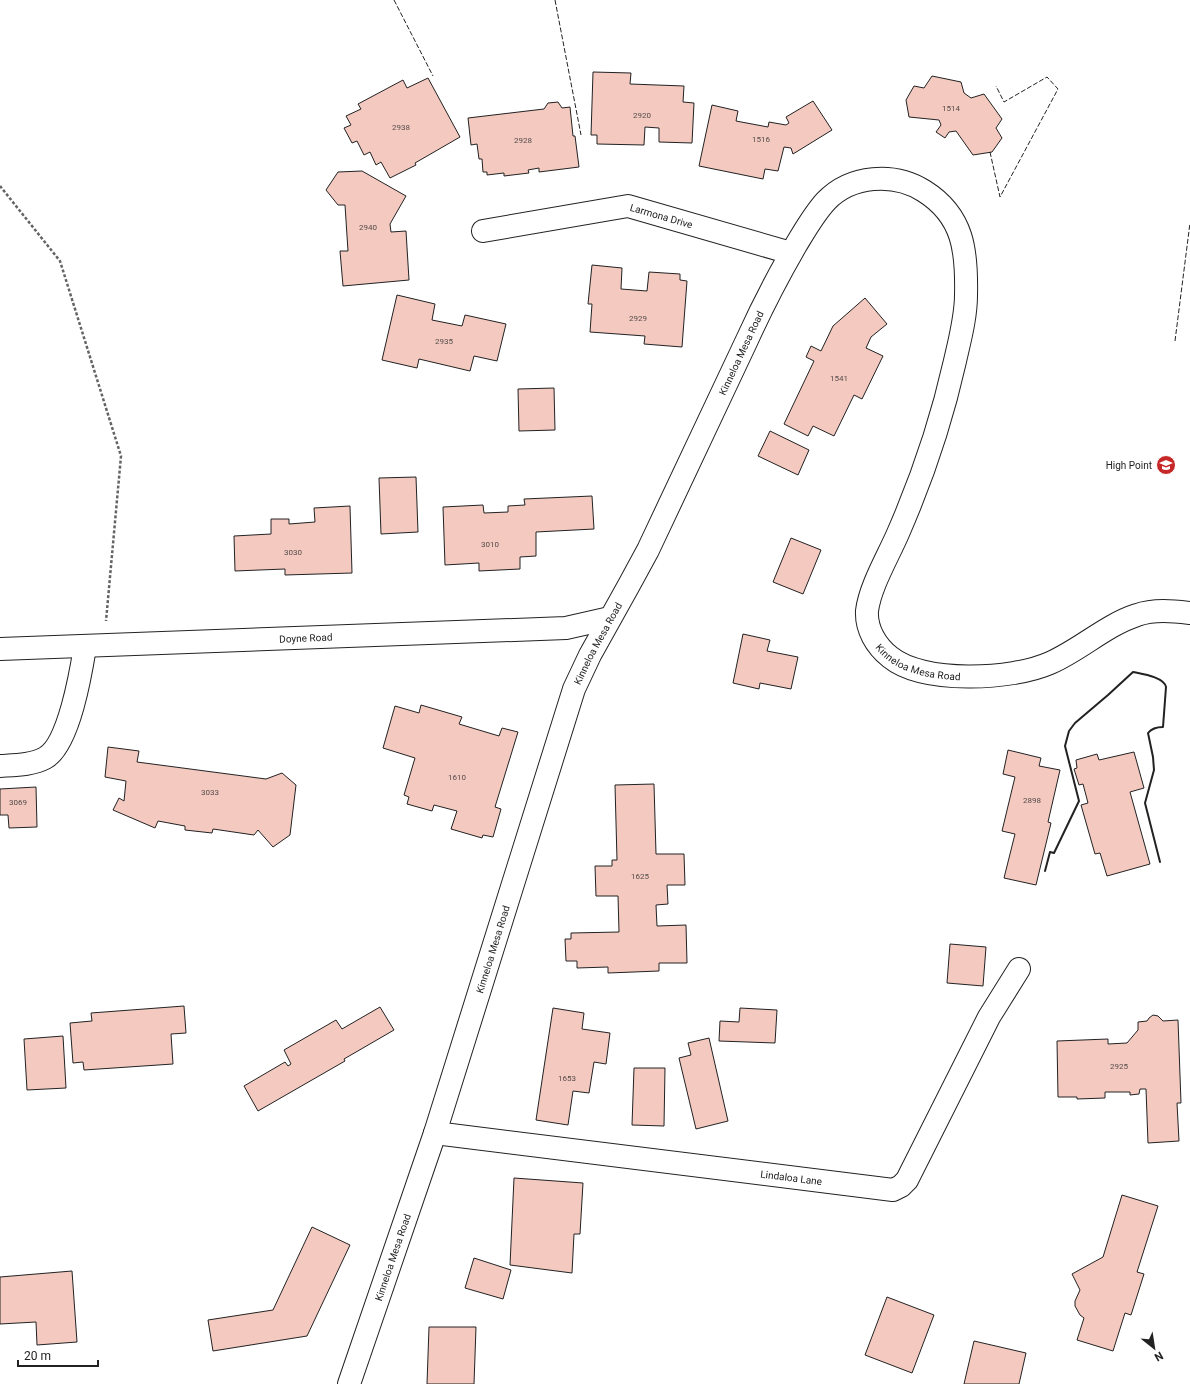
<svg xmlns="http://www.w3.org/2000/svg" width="1190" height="1384" font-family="Roboto,sans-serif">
<rect width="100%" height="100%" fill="#fff"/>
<g fill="#f3c9c0" stroke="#222">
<polygon points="593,72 631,73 630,84 684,86 683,102 694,103 692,143 659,142 659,128 645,127 644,145 597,144 597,135 591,135"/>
<polygon points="932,76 961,82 964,93 971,98 984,94 1002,119 996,128 1002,138 992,152 973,155 956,131 949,132 945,138 936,132 941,125 939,120 909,117 906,100 914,86 924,88"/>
<polygon points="428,78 460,137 415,163 416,165 390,178 381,162 376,165 370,152 364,155 357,141 352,143 344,128 351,125 346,116 361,109 358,104 403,80 407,88"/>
<polygon points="813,101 832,130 793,154 791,148 784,147 778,171 765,169 763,179 699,166 712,105 738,111 736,121 768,127 769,122 786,125 789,123 786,117"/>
<polygon points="558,102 562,108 570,107 573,136 575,136 579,167 539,172 539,168 528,170 529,173 504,176 504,173 487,175 487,172 483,172 482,159 479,159 477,144 471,145 468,118 544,109 548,103"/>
<polygon points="362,171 406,196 390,224 391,232 406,231 409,280 343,286 340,251 348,251 345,205 338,205 326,190 338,172"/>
<polygon points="592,265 622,268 621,289 647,291 649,272 680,274 680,280 687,281 682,347 644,344 645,336 590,332 592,304 588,304"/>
<polygon points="397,295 435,304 432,320 462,326 465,315 506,324 497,361 474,356 470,371 419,359 417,368 382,360"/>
<polygon points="865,298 887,324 871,337 866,348 883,356 862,399 854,395 834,436 813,426 808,436 784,424 814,361 806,357 811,346 821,351 833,326"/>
<polygon points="554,388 555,430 519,431 518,389"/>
<polygon points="770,431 809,450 798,475 758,456"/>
<polygon points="416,477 418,532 381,534 379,478"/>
<polygon points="592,496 594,529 536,532 536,556 520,557 520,569 479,571 479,563 445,565 443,507 483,505 484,513 508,512 508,506 525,505 524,499"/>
<polygon points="350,506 352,573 285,575 285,569 235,571 234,536 271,534 271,519 289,519 289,524 315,522 314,508"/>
<polygon points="791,538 821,550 803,594 773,582"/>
<polygon points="743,634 770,640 767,651 798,657 791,689 760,683 759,689 733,683"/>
<polygon points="421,705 462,717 459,724 499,736 502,728 518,732 495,807 501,809 493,837 483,835 482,838 451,829 457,811 434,805 432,811 407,804 409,797 404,795 415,758 383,748 395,706 419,713"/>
<polygon points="108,747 139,751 137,762 266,779 282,773 296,785 290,835 273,847 258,830 254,835 213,829 212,833 185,830 185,826 158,821 155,828 113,810 119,798 124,801 126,781 105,777"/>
<polygon points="1008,750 1041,758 1039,766 1060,770 1048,822 1051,823 1036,885 1004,878 1015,834 1002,831 1015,777 1003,774"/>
<polygon points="1134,752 1144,788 1130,792 1150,864 1107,876 1100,853 1095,854 1081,805 1088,803 1083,784 1079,785 1074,769 1077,768 1076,760 1097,754 1099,760"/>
<polygon points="654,784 656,854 684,854 685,885 667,885 668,904 656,905 657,926 686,925 687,963 659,963 659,971 608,973 608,967 577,968 577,961 566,961 565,939 571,939 571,933 619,932 618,896 596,896 595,866 612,866 612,860 617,860 615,785"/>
<polygon points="36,787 37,827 9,828 8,815 0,815 0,789"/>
<polygon points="950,944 986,947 983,986 947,983"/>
<polygon points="184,1006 186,1033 171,1034 173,1064 84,1070 83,1062 73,1063 70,1023 92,1021 91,1013"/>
<polygon points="380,1007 394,1030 344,1059 345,1061 258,1111 244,1086 285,1062 288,1066 291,1064 284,1050 336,1020 342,1029"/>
<polygon points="553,1008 584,1013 582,1029 610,1033 606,1064 594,1062 589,1093 573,1091 568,1125 536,1120"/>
<polygon points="740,1008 777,1010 775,1043 719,1041 720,1021 739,1022"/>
<polygon points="1153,1015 1158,1016 1163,1021 1178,1020 1181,1103 1177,1103 1179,1141 1148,1143 1146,1089 1140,1089 1139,1094 1130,1095 1130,1092 1105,1092 1105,1098 1077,1099 1077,1097 1058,1097 1057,1041 1108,1039 1108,1044 1127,1043 1138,1030 1138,1022 1147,1021 1149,1018"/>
<polygon points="63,1036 66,1088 27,1090 24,1039"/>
<polygon points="709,1038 728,1121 696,1129 679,1058 691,1055 688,1043"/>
<polygon points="634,1068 665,1068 664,1126 632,1125"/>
<polygon points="514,1178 583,1183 580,1234 574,1234 572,1273 510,1265"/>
<polygon points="1122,1195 1158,1206 1137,1272 1144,1274 1131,1315 1125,1313 1113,1351 1077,1340 1084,1318 1080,1315 1075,1306 1075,1301 1080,1290 1072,1274 1103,1257"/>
<polygon points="312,1227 350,1245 307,1336 213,1351 208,1320 273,1310"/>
<polygon points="474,1258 511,1270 503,1299 465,1288"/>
<polygon points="72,1271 77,1342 37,1345 36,1322 0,1324 0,1277"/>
<polygon points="887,1297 934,1315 912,1373 865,1355"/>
<polygon points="429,1327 476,1327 474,1384 427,1384"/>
<polygon points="974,1341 1026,1353 1019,1384 964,1384"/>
</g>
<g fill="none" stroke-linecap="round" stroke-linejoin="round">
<defs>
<g id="minor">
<path id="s1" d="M483 231 628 206 791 253"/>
<path id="s2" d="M0 649 566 628 610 618"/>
<path d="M0 766C15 765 32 765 45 758 69 745 81 672 85 647"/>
<path id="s3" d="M435 1133 893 1190 901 1186 907 1180 989 1017 1019 969"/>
<path id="s4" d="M349 1384 435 1133 574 689 590 655 629 585 648 550C681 480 714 410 747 340 762 307 778 276 796 245 805 230 814 214 826 201 851 175 894 172 924 191 964 216 967 252 966 295 966 317 960 339 955 361 942 419 923 476 899 531 889 555 870 586 867 611 866 629 876 646 890 657 923 684 1012 680 1050 663 1080 650 1106 625 1137 615 1154 609 1173 611 1190 613"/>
</g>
</defs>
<use href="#minor" stroke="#222" stroke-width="24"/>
<polyline stroke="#646464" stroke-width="2.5" stroke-dasharray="3 2" stroke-linecap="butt" points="0,186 60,261 121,456 106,621"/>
<use href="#minor" stroke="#fff" stroke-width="22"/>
<g stroke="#222" stroke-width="1" stroke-dasharray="5 2" stroke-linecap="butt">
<polyline points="394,0 433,76"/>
<polyline points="555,0 581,135"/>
<polyline points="990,152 1000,197 1058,89 1047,77 1004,102 996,86"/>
<polyline points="1175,341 1190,223"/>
</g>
<path stroke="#222" stroke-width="2" d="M1045 871 1050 852 1054 853 1079 801 1065 746 1069 731 1075 723 1108 695 1133 672C1142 674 1164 677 1166 687L1163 727C1157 727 1152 728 1148 733L1153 757 1154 770 1145 803 1160 862"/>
</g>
<defs>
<symbol id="school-disc" viewBox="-11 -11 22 22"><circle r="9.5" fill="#c62828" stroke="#fff"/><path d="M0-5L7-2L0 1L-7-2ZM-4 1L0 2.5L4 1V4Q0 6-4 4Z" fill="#fff"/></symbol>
</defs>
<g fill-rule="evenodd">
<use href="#school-disc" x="1155" y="454" width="22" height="22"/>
</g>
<g text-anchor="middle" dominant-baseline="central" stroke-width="3" stroke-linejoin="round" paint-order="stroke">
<g font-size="8" fill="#564c4a">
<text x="951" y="108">1514</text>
<text x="642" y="115">2920</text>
<text x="401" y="127">2938</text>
<text x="761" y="139">1516</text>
<text x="523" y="140">2928</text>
<text x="368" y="227">2940</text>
<text x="638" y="318">2929</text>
<text x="444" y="341">2935</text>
<text x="839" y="378">1541</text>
<text x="490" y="544">3010</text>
<text x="293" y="552">3030</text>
<text x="457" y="777">1610</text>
<text x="210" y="792">3033</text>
<text x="1032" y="800">2898</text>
<text x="18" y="802">3069</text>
<text x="640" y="876">1625</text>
<text x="1119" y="1066">2925</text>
<text x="567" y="1078">1653</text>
</g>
<g font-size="10" fill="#222" stroke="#fff">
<text stroke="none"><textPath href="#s1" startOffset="182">Larmona Drive</textPath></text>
<text stroke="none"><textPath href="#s4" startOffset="1106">Kinneloa Mesa Road</textPath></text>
<text stroke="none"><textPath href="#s2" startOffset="306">Doyne Road</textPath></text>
<text stroke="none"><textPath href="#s4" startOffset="782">Kinneloa Mesa Road</textPath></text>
<text stroke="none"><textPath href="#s4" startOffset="1920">Kinneloa Mesa Road</textPath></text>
<text stroke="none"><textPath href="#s4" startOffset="458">Kinneloa Mesa Road</textPath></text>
<text stroke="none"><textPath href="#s3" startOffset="359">Lindaloa Lane</textPath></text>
<text stroke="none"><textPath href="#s4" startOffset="134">Kinneloa Mesa Road</textPath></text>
</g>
<g font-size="10" fill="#222" stroke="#fff" text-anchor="end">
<text x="1152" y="465">High Point</text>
</g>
</g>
<g transform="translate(1154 1348) rotate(150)" stroke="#ffffff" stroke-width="3" paint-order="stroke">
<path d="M0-3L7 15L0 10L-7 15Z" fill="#222222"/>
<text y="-6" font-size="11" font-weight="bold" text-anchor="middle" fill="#222222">N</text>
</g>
<path d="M18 1360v6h80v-6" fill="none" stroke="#222222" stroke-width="2"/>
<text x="24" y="1360" font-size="12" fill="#222222" stroke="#ffffff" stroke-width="3" paint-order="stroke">20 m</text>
</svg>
